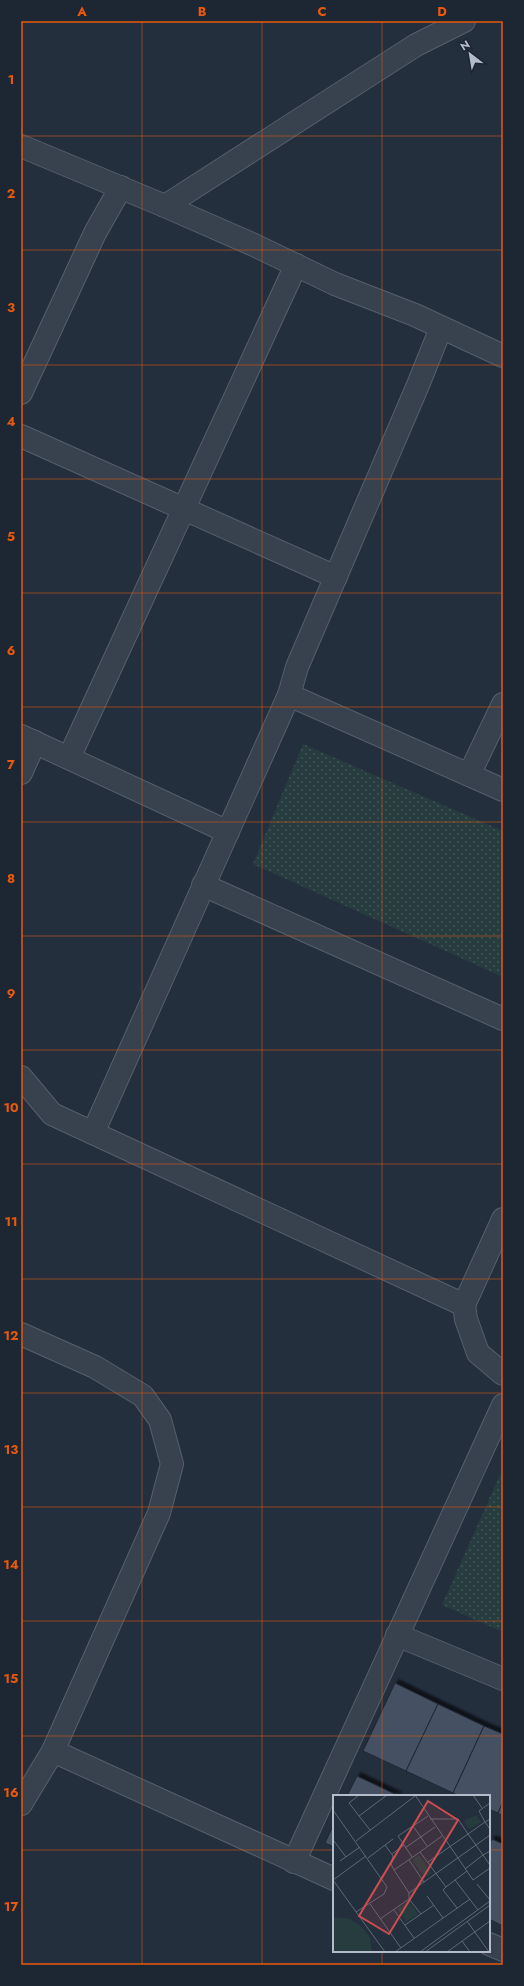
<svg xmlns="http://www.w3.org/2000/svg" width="524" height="1986" font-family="Jost,sans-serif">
<defs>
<pattern id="park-dots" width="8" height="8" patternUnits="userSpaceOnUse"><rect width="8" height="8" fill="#263c3f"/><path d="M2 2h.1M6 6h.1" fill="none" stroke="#435659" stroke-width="1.8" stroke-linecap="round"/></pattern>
<filter id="shadow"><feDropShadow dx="3.5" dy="-3.5" stdDeviation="1" flood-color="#0009"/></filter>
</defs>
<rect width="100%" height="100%" fill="#242f3e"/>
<g fill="url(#park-dots)">
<polygon points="303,744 503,831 503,977 253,864"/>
<polygon points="503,1468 503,1632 442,1605"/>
</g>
<g fill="#455162" stroke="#1f2835" filter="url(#shadow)">
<polygon points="395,1683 438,1704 406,1771 363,1751"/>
<polygon points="438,1704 484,1726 453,1793 406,1771"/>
<polygon points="484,1726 503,1734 503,1802 498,1813 489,1809 489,1796 460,1796 453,1793"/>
<polygon points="357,1776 399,1796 347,1796"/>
<polygon points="503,1802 503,1816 498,1813"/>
<polygon points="334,1824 334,1847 325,1843"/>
<polygon points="492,1839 503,1844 503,1926 489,1919 489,1845"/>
</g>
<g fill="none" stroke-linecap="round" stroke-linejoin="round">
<defs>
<g id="street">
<polyline points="21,146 165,206 254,245 335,284 415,315 503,356"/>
<polyline points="165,206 416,45 464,21"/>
<polyline points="441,328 418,385 297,667 289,695 503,790"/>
<polyline points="21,393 95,233 121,187"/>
<polyline points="21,436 336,577"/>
<polyline points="21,736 228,832"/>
<polyline points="69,758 296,265"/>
<polyline points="21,773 35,742"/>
<polyline points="469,775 503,704"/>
<polyline points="203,885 503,1019"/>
<polyline points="21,1077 52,1114 93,1133 289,695"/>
<polyline points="93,1133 464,1305 503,1219"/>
<polyline points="464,1305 466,1319 478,1353 503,1374"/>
<polyline points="21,1334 95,1367 143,1396 160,1420 172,1464 159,1513 53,1751 21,1804"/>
<polyline points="397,1635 503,1679"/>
<polyline points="53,1751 334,1879"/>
<polyline points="294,1862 503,1405"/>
<polyline points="489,1944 503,1950"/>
</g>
</defs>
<use href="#street" stroke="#565f6c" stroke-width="24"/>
<use href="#street" stroke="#38414e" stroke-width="22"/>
</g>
<path fill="none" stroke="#e8590c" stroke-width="1" stroke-opacity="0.55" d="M142 21V1965M262 21V1965M382 21V1796M21 136H503M21 250H503M21 365H503M21 479H503M21 593H503M21 707H503M21 822H503M21 936H503M21 1050H503M21 1164H503M21 1279H503M21 1393H503M21 1507H503M21 1621H503M21 1736H503M21 1850H334M489 1850H503M382 1951V1965"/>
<g transform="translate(333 1795)">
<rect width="157" height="157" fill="#242f3e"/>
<path d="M1 122 17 124 28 131 37 143 39 157H0Z" fill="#263c3f"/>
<path d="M143 20 148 27 136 34 131 26ZM86 60 99 78 92 83 79 65ZM76 106 85 119 73 127 64 114Z" fill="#263c3f"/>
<path fill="none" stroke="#5e6776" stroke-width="1" d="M26 0 16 8 37 35M82 0 140 85 157 73M140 0 149 13M157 8 146 16 152 27 157 24M0 15 54 92 51 99 23 117M26 21 54 0M80 31 94 51M109 41 87 57 113 92 122 85 145 115M1 46 13 62M23 46 82 1M52 50 60 61 58 69 61 75 87 57M72 53 102 32M157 56 150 60 157 70M59 59 71 50M79 62 65 41 95 21M35 63 60 44M76 65 91 87 157 40M7 66 27 52M95 67 135 39 125 24H97M132 74 150 60 135 39 152 27 157 34M61 75 76 98 91 87M0 85 52 157M0 85 33 61M122 85 134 76M144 89 157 105M113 92 110 95 124 113M76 98V104L88 119M94 101 110 123M37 109 68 153M61 115 81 143M47 124 76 104M134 126 156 157M72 130 101 110M129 146 137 157M62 157 137 104M87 157 157 106M92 157 157 110M114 157 157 126"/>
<path fill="#ce4d50" fill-opacity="0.15" stroke="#ce4d50" stroke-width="2" d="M95 6 125 25 56 139 26 121Z"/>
<rect width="157" height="157" fill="none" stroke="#b4bcc9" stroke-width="2"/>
</g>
<rect width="524" height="1986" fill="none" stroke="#1d2633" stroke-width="44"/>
<g transform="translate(470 54) rotate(329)" stroke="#1d2633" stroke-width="3" paint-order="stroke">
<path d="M0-3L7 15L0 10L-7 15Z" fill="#b4bcc9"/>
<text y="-6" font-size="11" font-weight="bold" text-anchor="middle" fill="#b4bcc9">N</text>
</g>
<rect x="22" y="22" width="480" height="1942" fill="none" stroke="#e8590c" stroke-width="1.5"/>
<g font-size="13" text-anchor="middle" font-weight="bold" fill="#e8590c">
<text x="82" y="16">A</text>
<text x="202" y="16">B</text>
<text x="322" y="16">C</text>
<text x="442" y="16">D</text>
<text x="11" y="84">1</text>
<text x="11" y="198">2</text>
<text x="11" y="312">3</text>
<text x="11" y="426">4</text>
<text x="11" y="541">5</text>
<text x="11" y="655">6</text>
<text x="11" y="769">7</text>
<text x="11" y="883">8</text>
<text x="11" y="998">9</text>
<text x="11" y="1112">10</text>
<text x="11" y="1226">11</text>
<text x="11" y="1340">12</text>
<text x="11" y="1454">13</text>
<text x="11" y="1569">14</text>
<text x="11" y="1683">15</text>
<text x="11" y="1797">16</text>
<text x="11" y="1911">17</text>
</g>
</svg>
